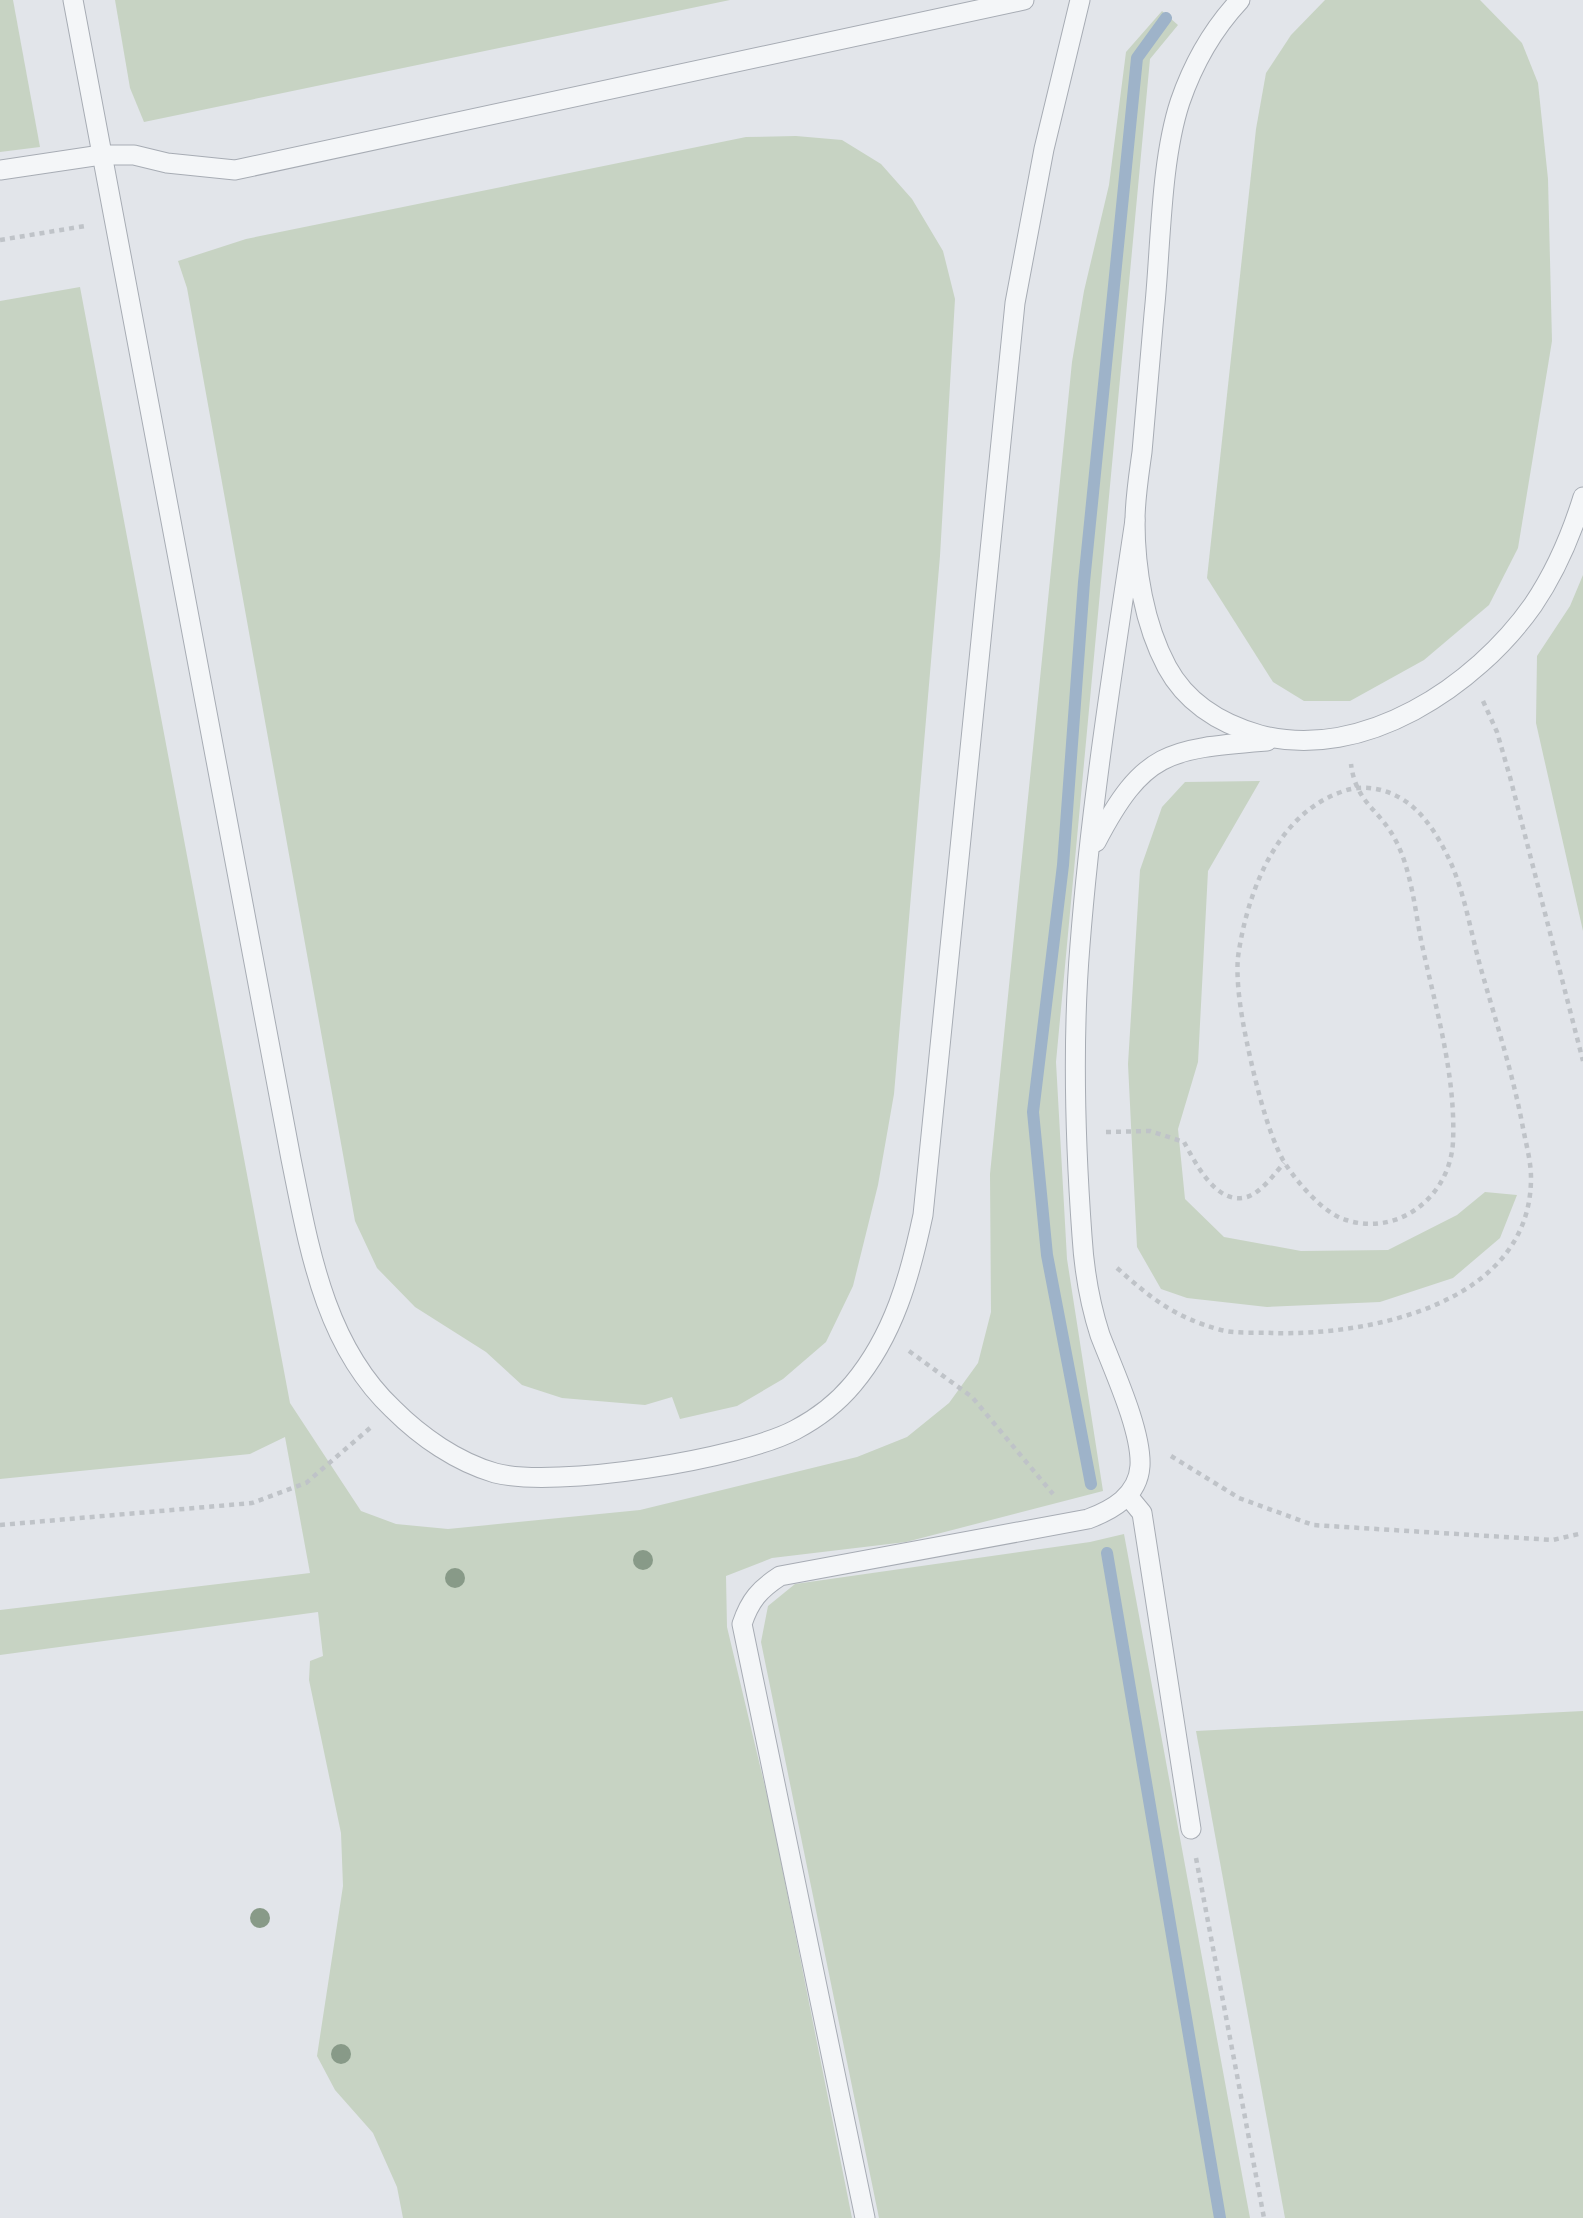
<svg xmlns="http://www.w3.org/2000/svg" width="1583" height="2218" font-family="Quicksand,sans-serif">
<rect width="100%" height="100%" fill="#e2e5ea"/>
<g fill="#c7d3c3">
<polygon points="0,0 13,0 40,147 0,152"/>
<polygon points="115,0 730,0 144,122 130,88"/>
<polygon points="1325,0 1480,0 1522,43 1538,83 1548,179 1552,341 1518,548 1489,605 1424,660 1350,701 1304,701 1273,682 1207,578 1256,129 1266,73 1291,35"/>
<polygon points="1162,11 1178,25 1150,59 1056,1062 1067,1259 1103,1491 906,1542 772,1558 726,1576 727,1627 771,1812 852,2218 403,2218 397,2187 373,2133 335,2090 317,2056 343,1886 341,1833 309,1680 310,1661 323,1656 318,1612 0,1655 0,1610 310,1573 285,1437 250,1454 0,1479 0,301 80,287 290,1403 361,1511 396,1524 448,1529 640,1510 857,1457 907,1437 949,1403 978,1363 991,1312 990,1174 1072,362 1084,291 1109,185 1126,52"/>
<polygon points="796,136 842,140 881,164 912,199 943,251 955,299 940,556 894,1094 878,1185 853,1286 826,1342 783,1379 737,1406 680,1419 672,1397 645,1405 562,1398 522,1385 486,1352 415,1307 377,1268 355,1221 187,288 178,261 246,239 746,137"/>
<polygon points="1583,575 1583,931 1536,723 1537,656 1570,606"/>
<polygon points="1260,781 1208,871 1198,1062 1178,1129 1185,1199 1224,1237 1301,1251 1388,1250 1457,1215 1485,1192 1517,1195 1500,1238 1453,1278 1380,1302 1267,1307 1187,1298 1161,1289 1137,1247 1128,1064 1140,870 1162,807 1185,782"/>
<polygon points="1124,1534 1250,2218 879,2218 761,1642 768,1606 795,1584 1090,1542"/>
<polygon points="1583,1711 1583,2218 1285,2218 1196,1731"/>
</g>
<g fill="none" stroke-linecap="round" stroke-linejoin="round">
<g stroke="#9eb3c9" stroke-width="12">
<polyline points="1091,1484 1047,1255 1033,1112 1063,865 1084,582 1137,58 1166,18"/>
<polyline points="1107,1553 1220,2218"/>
</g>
<defs>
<g id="lane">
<path d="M73 0 291 1159C309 1247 324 1344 393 1409 421 1437 457 1462 495 1473 555 1489 740 1459 795 1430 816 1419 838 1402 853 1384 894 1335 910 1276 923 1215L1015 303 1044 149 1080 0"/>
<path d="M1240 0C1212 30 1193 64 1180 102 1160 163 1161 249 1154 314 1150 360 1146 406 1142 452 1139 474 1135 498 1135 521 1135 569 1144 624 1167 667 1187 704 1221 724 1260 735 1363 762 1476 686 1533 605 1556 571 1571 536 1583 497"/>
<polyline points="0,170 101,155 134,155 167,163 235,170 1024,0"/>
<path d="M1096 842C1144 750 1169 749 1267 741"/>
<polyline points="1128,1496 1142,1513 1191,1829"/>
<path d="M865 2218 742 1624C750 1600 760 1589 780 1576L1088 1519C1112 1510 1138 1496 1140 1466 1142 1431 1113 1369 1100 1335 1090 1304 1084 1269 1082 1236 1075 1140 1072 1042 1080 945 1091 803 1114 661 1135 520"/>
</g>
</defs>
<use href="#lane" stroke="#a7acb4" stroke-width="21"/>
<g stroke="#bfc3c8" stroke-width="4.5" stroke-dasharray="5 5" stroke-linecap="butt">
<polyline points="0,240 85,226"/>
<polyline points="1483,701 1497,732 1510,777 1583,1061"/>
<path d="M1106 1132 1150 1131 1184 1142C1195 1162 1216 1206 1247 1197 1262 1192 1275 1173 1284 1163"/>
<path d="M1117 1268C1152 1299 1174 1317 1221 1330 1237 1334 1256 1332 1272 1333 1371 1336 1531 1303 1531 1178 1531 1161 1526 1144 1523 1128 1513 1074 1496 1022 1481 969 1471 934 1465 894 1450 861 1440 840 1427 817 1408 803 1389 789 1363 783 1341 792 1276 815 1247 893 1238 957 1236 978 1240 1007 1244 1028 1251 1064 1267 1136 1286 1165 1299 1184 1323 1213 1346 1220 1399 1237 1450 1196 1453 1142 1456 1074 1435 1006 1421 940 1415 909 1411 870 1396 841 1380 809 1356 804 1351 764"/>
<polyline points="909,1351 972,1397 1053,1494"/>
<polyline points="1171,1456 1239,1498 1313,1525 1553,1540 1583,1533"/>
<polyline points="0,1525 252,1503 306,1483 370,1428"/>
<polyline points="1196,1858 1264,2218"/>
</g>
<use href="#lane" stroke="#f4f6f8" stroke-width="19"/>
</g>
<g fill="#889a88">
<circle cx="643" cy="1560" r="10"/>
<circle cx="455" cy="1578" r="10"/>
<circle cx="260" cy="1918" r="10"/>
<circle cx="341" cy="2054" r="10"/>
</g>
</svg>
